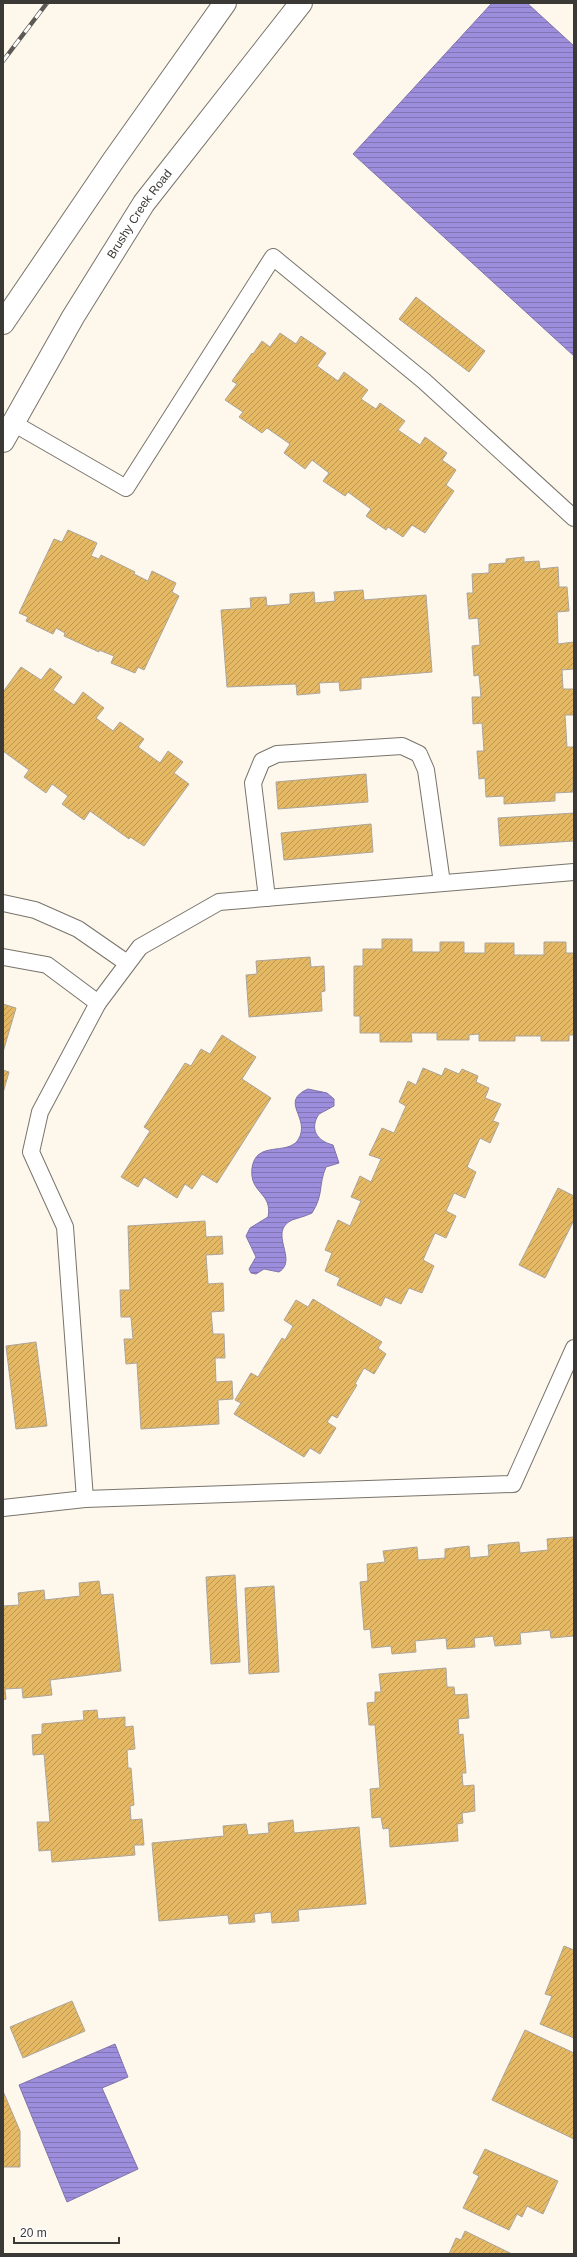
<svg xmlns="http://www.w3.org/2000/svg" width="577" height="2257" font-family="Helvetica,sans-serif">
<defs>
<pattern id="water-rules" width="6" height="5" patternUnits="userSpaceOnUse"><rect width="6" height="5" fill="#9d8edd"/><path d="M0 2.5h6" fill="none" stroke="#8175b4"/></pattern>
<pattern id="building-hatch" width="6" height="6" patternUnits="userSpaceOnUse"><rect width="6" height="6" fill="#e5b864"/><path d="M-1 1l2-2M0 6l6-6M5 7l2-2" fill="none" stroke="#bb9753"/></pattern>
</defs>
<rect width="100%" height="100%" fill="#fdf7ec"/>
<g fill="url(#water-rules)" stroke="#8074ab">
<polygon points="492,3 527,3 574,46 574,356 353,154"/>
<path d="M308 1089 327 1093 334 1099V1106L319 1114C309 1129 317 1141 333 1145L339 1163 326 1167C318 1186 324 1194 312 1213 306 1216 298 1218 292 1220 267 1232 299 1260 279 1272L264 1269 256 1274 251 1273 249 1269 256 1257 246 1236 250 1228 268 1217C273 1192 249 1194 252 1168 256 1140 287 1156 298 1140 312 1118 278 1102 308 1089Z"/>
<polygon points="115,2044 128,2077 102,2088 138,2169 67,2202 19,2085"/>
</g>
<g fill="url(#building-hatch)" stroke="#aba59b">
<polygon points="416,297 485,351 469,372 399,319"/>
<polygon points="280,333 296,344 301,336 326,353 317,366 338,381 344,372 368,390 361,399 376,409 380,403 405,421 398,430 420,445 425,437 447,453 442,460 456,470 446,485 454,491 425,533 412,525 403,537 388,527 386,530 366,516 371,509 348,492 345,496 323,481 329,473 312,460 305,469 284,453 290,444 267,428 262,433 239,417 243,412 225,400 237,384 232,381 252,353 253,354 262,341 270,347"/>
<polygon points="68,530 97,543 91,556 99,559 101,555 135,572 134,574 148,581 152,571 176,583 172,592 179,596 144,670 138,667 135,673 111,663 114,656 99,650 99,652 64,636 65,633 56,628 53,634 26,621 28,617 19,613 54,539 62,542"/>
<polygon points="524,557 524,562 539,561 540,569 558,567 559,587 567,587 569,611 557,612 558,644 574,642 574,669 562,670 563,689 574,689 574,715 565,715 567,747 574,747 573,792 555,793 555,801 504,804 504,796 486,797 485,778 479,779 477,751 484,751 482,723 473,724 472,697 481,697 479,675 474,676 472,646 480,645 478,618 469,619 467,593 473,593 472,574 489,573 489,564 506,563 506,559"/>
<polygon points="363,590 364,600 426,595 432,672 361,678 361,689 340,691 339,682 319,683 320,693 297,695 296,684 227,687 221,610 251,608 250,598 266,597 267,606 290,604 290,594 314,592 315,603 335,601 334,592"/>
<polygon points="21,667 41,680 50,668 62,677 53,690 74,705 83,692 104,708 96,718 113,731 120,722 144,739 138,747 160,763 168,751 183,762 174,773 189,784 144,846 130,837 129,839 90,811 84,820 62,804 68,796 52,784 46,793 24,777 29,770 3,751 3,692"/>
<polygon points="366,774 368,802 278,809 276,782"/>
<polygon points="574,813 574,841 500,846 498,818"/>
<polygon points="371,824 373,852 284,860 281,833"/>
<polygon points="382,939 412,939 412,952 440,952 440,942 464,942 464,953 485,953 485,943 514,943 514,955 544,955 544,942 566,942 566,953 574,953 574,1035 569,1035 569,1041 541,1041 541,1036 515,1036 515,1041 479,1041 479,1034 469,1035 469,1040 437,1040 437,1033 411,1033 412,1042 380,1042 380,1033 360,1033 360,1016 354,1016 354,966 363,966 363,949 382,949"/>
<polygon points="310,957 311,967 324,966 325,991 321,992 322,1011 249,1017 246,975 257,974 256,961"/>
<polygon points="3,1004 16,1008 3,1052"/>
<polygon points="222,1035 256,1057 242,1079 271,1098 217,1183 202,1174 192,1189 185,1184 177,1198 144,1177 138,1187 121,1177 150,1131 144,1127 185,1063 191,1066 201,1049 210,1054"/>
<polygon points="423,1068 442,1076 445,1068 459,1074 462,1069 478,1076 476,1082 489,1088 485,1098 501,1104 493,1121 499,1123 490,1143 480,1138 467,1167 476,1172 465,1198 454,1193 446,1211 456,1216 446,1238 435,1233 423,1260 434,1266 422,1293 409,1288 401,1304 385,1297 381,1306 337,1285 340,1278 325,1271 332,1253 325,1250 338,1220 350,1226 361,1201 351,1197 360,1176 371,1182 381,1159 369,1155 382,1128 394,1133 406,1106 399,1102 408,1081 416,1085"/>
<polygon points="3,1070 9,1072 3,1093"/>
<polygon points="558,1188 574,1196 574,1220 545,1278 519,1265"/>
<polygon points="205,1221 206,1237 222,1236 223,1254 206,1255 208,1284 223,1283 224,1311 211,1312 213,1334 224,1334 225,1358 215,1358 216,1382 232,1381 233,1399 218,1400 219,1424 141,1429 137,1363 126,1364 124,1339 133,1339 131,1317 121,1317 120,1290 130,1290 128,1226"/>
<polygon points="313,1299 382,1342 378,1348 386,1354 374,1374 364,1368 355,1384 357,1385 337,1418 332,1415 327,1422 336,1428 320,1454 310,1448 304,1457 234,1414 241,1403 235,1400 251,1373 258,1377 282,1338 285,1340 293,1326 284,1320 296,1300 308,1307"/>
<polygon points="36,1342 47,1426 16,1429 6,1346"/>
<polygon points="574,1537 574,1636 551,1638 550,1630 520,1633 521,1644 495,1646 493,1636 474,1638 475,1647 447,1649 446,1638 415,1641 416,1652 392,1654 391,1646 372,1648 370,1629 364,1630 360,1582 368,1581 367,1564 385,1562 383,1551 417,1547 418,1560 445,1558 445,1549 469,1546 470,1558 489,1556 488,1545 519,1542 520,1553 548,1550 547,1539"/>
<polygon points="235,1575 240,1662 211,1664 206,1577"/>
<polygon points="99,1581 101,1595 113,1594 121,1671 50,1680 52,1695 23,1698 22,1688 5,1689 6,1699 3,1700 3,1606 19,1605 18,1593 44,1590 45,1600 80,1596 79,1583"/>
<polygon points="274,1586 279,1672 249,1674 245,1588"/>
<polygon points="446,1668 447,1687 454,1687 455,1695 467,1694 469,1718 458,1719 459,1735 463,1734 466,1773 462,1773 463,1786 474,1785 475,1811 462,1813 463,1823 457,1824 458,1841 390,1847 389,1828 383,1829 381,1817 372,1818 370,1789 380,1788 375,1725 369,1725 367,1703 375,1702 375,1692 381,1692 379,1674"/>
<polygon points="97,1710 98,1719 125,1717 125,1727 133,1726 135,1749 127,1750 128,1768 131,1768 134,1805 130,1806 131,1820 142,1819 144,1845 134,1845 135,1855 52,1862 51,1850 39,1851 37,1822 50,1822 44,1754 33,1755 32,1735 42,1734 42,1724 84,1720 83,1711"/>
<polygon points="293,1820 294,1833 359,1827 366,1904 298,1910 299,1921 272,1923 271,1912 254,1914 255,1922 229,1924 228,1915 159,1921 152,1843 224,1836 223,1826 246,1824 248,1835 269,1833 268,1823"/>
<polygon points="564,1946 574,1950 574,2038 540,2024 552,1996 545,1994"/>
<polygon points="72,2001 85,2031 23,2058 10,2027"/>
<polygon points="525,2030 574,2053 574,2139 492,2100"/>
<polygon points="3,2091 20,2131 20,2167 3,2167"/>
<polygon points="485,2149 558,2181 543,2214 527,2206 522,2217 517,2214 509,2230 463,2208 479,2176 473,2173"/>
<polygon points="465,2231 512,2254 449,2254 456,2238 461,2240"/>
</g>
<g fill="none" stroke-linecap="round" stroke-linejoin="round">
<defs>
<g id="service">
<polyline points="13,423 126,488 273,257 424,381 574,518"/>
<polyline points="267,898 253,783 262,761 277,754 402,746 419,754 426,770 442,883"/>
<polyline points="3,903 35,910 78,929 127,963"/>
<polyline points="3,957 47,965 98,1003"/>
<polyline points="85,1499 513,1484 574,1348"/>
<polyline points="3,1508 85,1499 65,1227 31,1152 40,1112 98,1003 140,947 219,902 574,872"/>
</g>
<g id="secondary">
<polyline points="3,323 113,161 225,3"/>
<path id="s1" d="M3 441 73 317 144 203 301 3"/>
</g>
</defs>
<use href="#service" stroke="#79746b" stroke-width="18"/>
<use href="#secondary" stroke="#79746b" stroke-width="24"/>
<use href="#service" stroke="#fff" stroke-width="16"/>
<use href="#secondary" stroke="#fff" stroke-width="22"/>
<defs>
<polyline id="rail" points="3,61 47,3"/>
</defs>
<use href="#rail" stroke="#5c5a55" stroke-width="4.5"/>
<use href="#rail" stroke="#fff" stroke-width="3" stroke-dasharray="9" stroke-linecap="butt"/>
</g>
<g text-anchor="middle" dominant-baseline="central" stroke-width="3" stroke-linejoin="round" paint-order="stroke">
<g font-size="12" fill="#3b3935" stroke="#fff">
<text stroke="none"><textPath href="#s1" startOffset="265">Brushy Creek Road</textPath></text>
</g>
</g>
<rect width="577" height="2257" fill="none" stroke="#3b3935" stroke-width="8"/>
<path d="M14 2237v6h105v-6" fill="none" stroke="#3b3935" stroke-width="2"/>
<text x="20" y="2237" font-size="12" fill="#3b3935" stroke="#ffffff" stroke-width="3" paint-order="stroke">20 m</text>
</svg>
